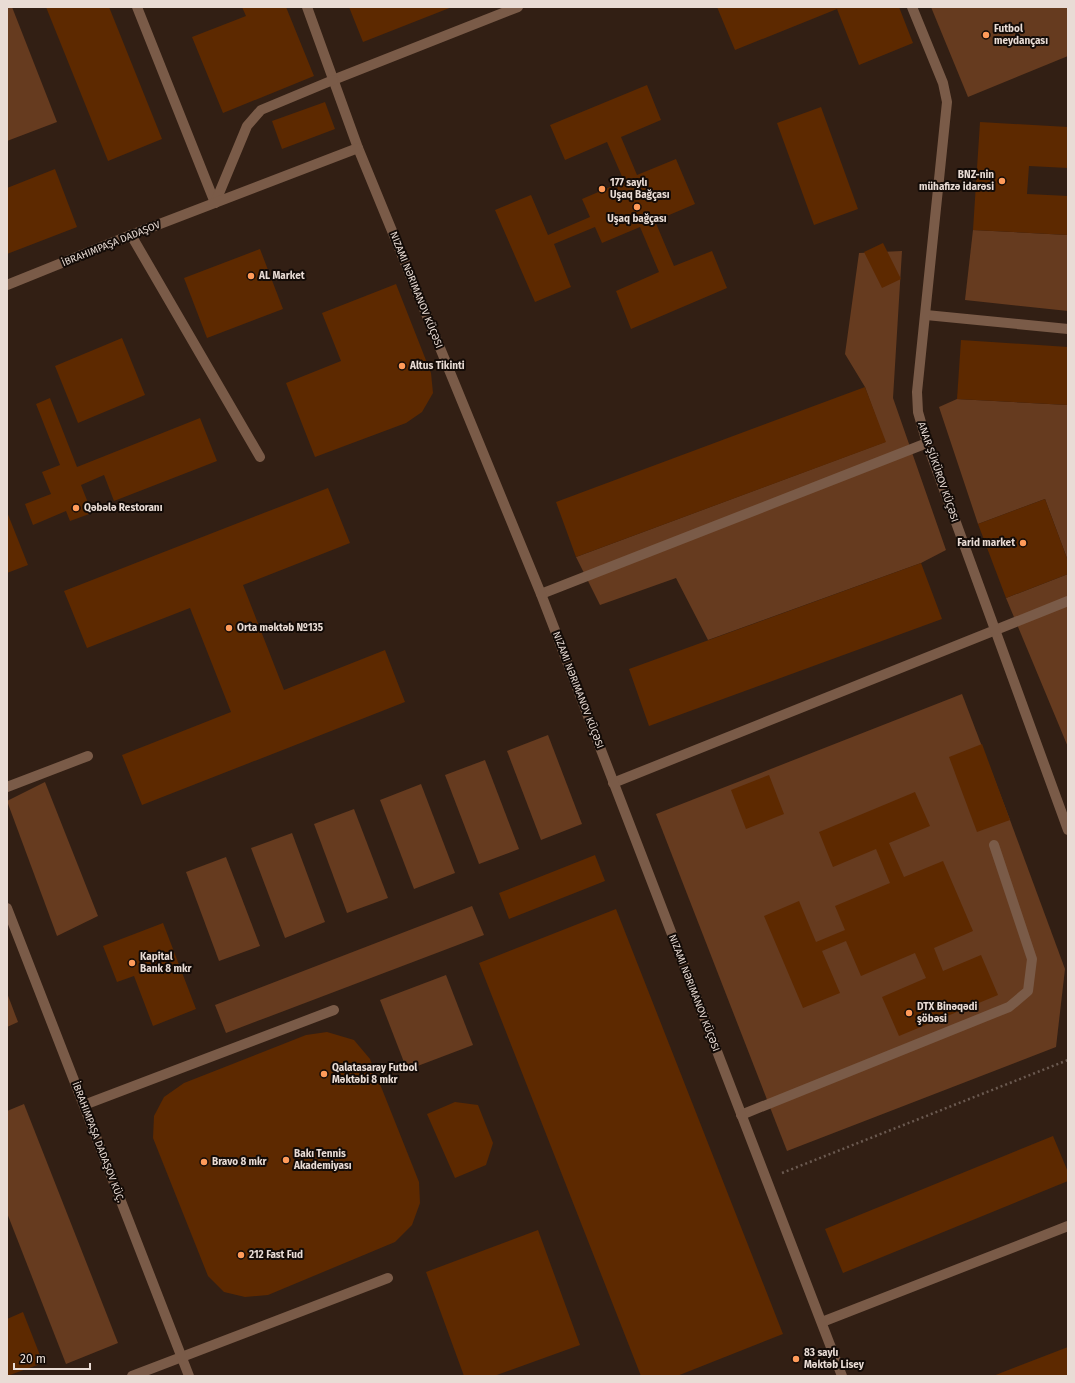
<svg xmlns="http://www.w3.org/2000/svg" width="1075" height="1383" font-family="'Fira Sans',sans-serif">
<rect width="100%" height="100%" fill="#321f14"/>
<g fill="#663b1f">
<polygon points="7,7 12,7 57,122 7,141"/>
<polygon points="931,7 1068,7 1068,56 968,97"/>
<polygon points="973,230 1068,235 1068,311 965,300"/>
<polygon points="902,251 893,398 946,550 921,563 708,640 676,578 600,605 576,557 885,442 865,387 845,354 859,253"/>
<polygon points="957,399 1068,405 1068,561 1045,499 978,524 939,407"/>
<polygon points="1068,574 1068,747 1006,598"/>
<polygon points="962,694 1010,820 1065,969 1056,1047 787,1151 656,814"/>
<polygon points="548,735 582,824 541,840 507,751"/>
<polygon points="485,760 519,849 479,864 445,775"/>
<polygon points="45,782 98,916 57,936 7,801"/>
<polygon points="421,784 455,873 414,889 380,800"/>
<polygon points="354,809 388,898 347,913 314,824"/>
<polygon points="292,833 325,922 285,938 251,848"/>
<polygon points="226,857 260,946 219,961 186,872"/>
<polygon points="472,906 484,935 226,1033 215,1005"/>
<polygon points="446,975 473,1045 407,1070 380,1000"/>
<polygon points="7,993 18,1022 7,1027"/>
<polygon points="24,1104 118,1343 66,1364 7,1213 7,1111"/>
</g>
<g fill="#5d2900">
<polygon points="46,7 109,7 162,139 108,161"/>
<polygon points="242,7 286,7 314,76 223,113 192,37 246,16"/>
<polygon points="349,7 452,7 363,42"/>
<polygon points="717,7 899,7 913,43 859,65 837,9 735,50"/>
<polygon points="647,85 661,120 621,137 637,175 676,159 695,204 655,221 674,266 712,251 727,288 631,329 616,291 659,272 640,227 602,243 595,227 554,244 571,287 535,302 495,210 531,195 548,235 590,217 582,199 624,181 607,142 565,160 550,125"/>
<polygon points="325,102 335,129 282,149 272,121"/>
<polygon points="821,107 858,209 814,225 777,123"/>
<polygon points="980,122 1068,127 1068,168 1029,166 1027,194 1068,196 1068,235 973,230"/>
<polygon points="55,169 77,227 7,254 7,188"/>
<polygon points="883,243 901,279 882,288 864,252"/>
<polygon points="260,249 283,309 207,338 184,278"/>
<polygon points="396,284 431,373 433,393 422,412 406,423 315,457 286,383 341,361 322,313"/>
<polygon points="122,338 145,395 78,423 55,366"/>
<polygon points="961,340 1068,347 1068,405 957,399"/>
<polygon points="865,387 886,442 576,557 556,502"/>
<polygon points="50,398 77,467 200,418 217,461 114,501 104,475 81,485 92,513 70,521 66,511 33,525 25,504 51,494 42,472 60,465 36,404"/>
<polygon points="328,488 350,543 243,585 284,690 385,650 405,702 142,805 122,755 231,712 190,608 87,648 64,591"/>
<polygon points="1045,499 1068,561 1068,574 1006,598 978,524"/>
<polygon points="7,512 28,565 7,573"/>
<polygon points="921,563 942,619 649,726 629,669"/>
<polygon points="982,744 1010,820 977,832 949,757"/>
<polygon points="769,775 784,814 746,829 731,790"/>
<polygon points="915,792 930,826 889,843 904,877 943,861 973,931 934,948 943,971 981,955 998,995 899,1036 882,997 926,978 915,953 861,976 846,941 822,951 840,993 803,1008 764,916 799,901 816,942 845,930 835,906 890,883 876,849 833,867 819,832"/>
<polygon points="595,855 605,881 509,919 499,893"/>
<polygon points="616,909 783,1334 677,1376 641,1376 479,963"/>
<polygon points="163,923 196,1009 153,1026 134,976 117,982 103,946"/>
<polygon points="327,1032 354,1040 370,1059 419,1182 420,1203 412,1225 395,1242 268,1295 245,1297 224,1292 208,1276 153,1138 154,1116 164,1097 184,1083 306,1035"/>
<polygon points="455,1102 478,1105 493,1143 486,1165 455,1178 427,1114"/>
<polygon points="1053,1136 1068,1172 1068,1181 843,1273 825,1229"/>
<polygon points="538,1230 580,1345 494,1376 464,1376 426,1272"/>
<polygon points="23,1312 43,1363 7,1376 7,1319"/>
<polygon points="1068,1347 1068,1376 993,1376"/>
</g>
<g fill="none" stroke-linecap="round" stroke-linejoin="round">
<polyline stroke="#6b5a51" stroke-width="2.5" stroke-dasharray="2 3" stroke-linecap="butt" points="782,1173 1068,1060"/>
<g stroke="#7a5b48" stroke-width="10">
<polyline points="137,7 215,203"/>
<polyline points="333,80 518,7"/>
<polyline points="131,235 260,457"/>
<polyline points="926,315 1068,329"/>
<polyline points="541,594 927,443"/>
<polyline points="613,783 1068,601"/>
<polyline points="7,787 88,756"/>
<polyline points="84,1105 334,1010"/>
<polyline points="741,1115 1009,1007 1028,991 1032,959 994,845"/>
<polyline points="822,1322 1068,1226"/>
<polyline points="132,1376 388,1278"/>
</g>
<g stroke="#7a5b48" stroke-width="10">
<polyline points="307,7 358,148 541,594 842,1376"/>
<polyline points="912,7 943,83 947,102 917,392 918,412 927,443 1068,830"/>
<polyline points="215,203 247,126 261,110 333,80"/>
<polyline points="7,285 131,235 358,148"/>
</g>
<polyline stroke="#7a5b48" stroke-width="10" points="7,908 189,1376"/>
</g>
<g fill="#ff9b5a" stroke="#130b07" stroke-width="1.5">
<circle cx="986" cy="35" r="4"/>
<circle cx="1002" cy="181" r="4"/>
<circle cx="602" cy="189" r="4"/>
<circle cx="637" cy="207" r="4"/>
<circle cx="251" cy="276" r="4"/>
<circle cx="402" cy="366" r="4"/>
<circle cx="76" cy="508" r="4"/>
<circle cx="1023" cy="543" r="4"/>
<circle cx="229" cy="628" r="4"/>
<circle cx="132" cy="963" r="4"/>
<circle cx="909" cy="1013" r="4"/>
<circle cx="324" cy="1074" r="4"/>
<circle cx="286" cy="1160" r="4"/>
<circle cx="204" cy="1162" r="4"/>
<circle cx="241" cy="1255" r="4"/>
<circle cx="796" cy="1359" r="4"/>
</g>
<g text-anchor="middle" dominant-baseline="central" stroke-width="4" stroke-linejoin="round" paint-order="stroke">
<g font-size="10" font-weight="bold" fill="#e9dcd5" stroke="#130b07" text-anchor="start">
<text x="994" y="29">Futbol<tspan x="994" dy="12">meydançası</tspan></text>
<text x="994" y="175" text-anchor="end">BNZ-nin<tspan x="994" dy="12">mühafizə idarəsi</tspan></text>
<text x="610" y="183">177 saylı<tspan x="610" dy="12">Uşaq Bağçası</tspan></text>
<text x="637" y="219" text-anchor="middle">Uşaq bağçası</text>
<text x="259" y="276">AL Market</text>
<text x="410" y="366">Altus Tikinti</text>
<text x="84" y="508">Qəbələ Restoranı</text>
<text x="1015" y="543" text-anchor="end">Farid market</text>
<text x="237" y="628">Orta məktəb №135</text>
<text x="140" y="957">Kapital<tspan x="140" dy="12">Bank 8 mkr</tspan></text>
<text x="917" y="1007">DTX Binəqədi<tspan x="917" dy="12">şöbəsi</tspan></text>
<text x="332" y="1068">Qalatasaray Futbol<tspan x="332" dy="12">Məktəbi 8 mkr</tspan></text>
<text x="294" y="1154">Bakı Tennis<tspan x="294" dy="12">Akademiyası</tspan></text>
<text x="212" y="1162">Bravo 8 mkr</text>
<text x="249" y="1255">212 Fast Fud</text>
<text x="804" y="1353">83 saylı<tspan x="804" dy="12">Məktəb Lisey</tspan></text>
</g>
<g font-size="10" fill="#e9dcd5" stroke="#130b07">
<text transform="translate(111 244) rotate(-22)">İBRAHIMPAŞA DADAŞOV</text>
<text transform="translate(416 290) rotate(68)">NIZAMI NƏRIMANOV KÜÇƏSI</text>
<text transform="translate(938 472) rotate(71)">ANAR ŞÜKÜROV KÜÇƏSI</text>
<text transform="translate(578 690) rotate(69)">NIZAMI NƏRIMANOV KÜÇƏSI</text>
<text transform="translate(694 993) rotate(69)">NIZAMI NƏRIMANOV KÜÇƏSI</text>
<text transform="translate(98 1142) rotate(69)">İBRAHIMPAŞA DADAŞOV KÜÇ.</text>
</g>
</g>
<rect width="1075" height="1383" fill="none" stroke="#e9dcd5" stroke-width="16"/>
<path d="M14 1363v6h76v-6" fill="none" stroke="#e9dcd5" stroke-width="2"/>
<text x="20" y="1363" font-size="12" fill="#e9dcd5" stroke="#130b07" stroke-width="3" paint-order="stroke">20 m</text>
</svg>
